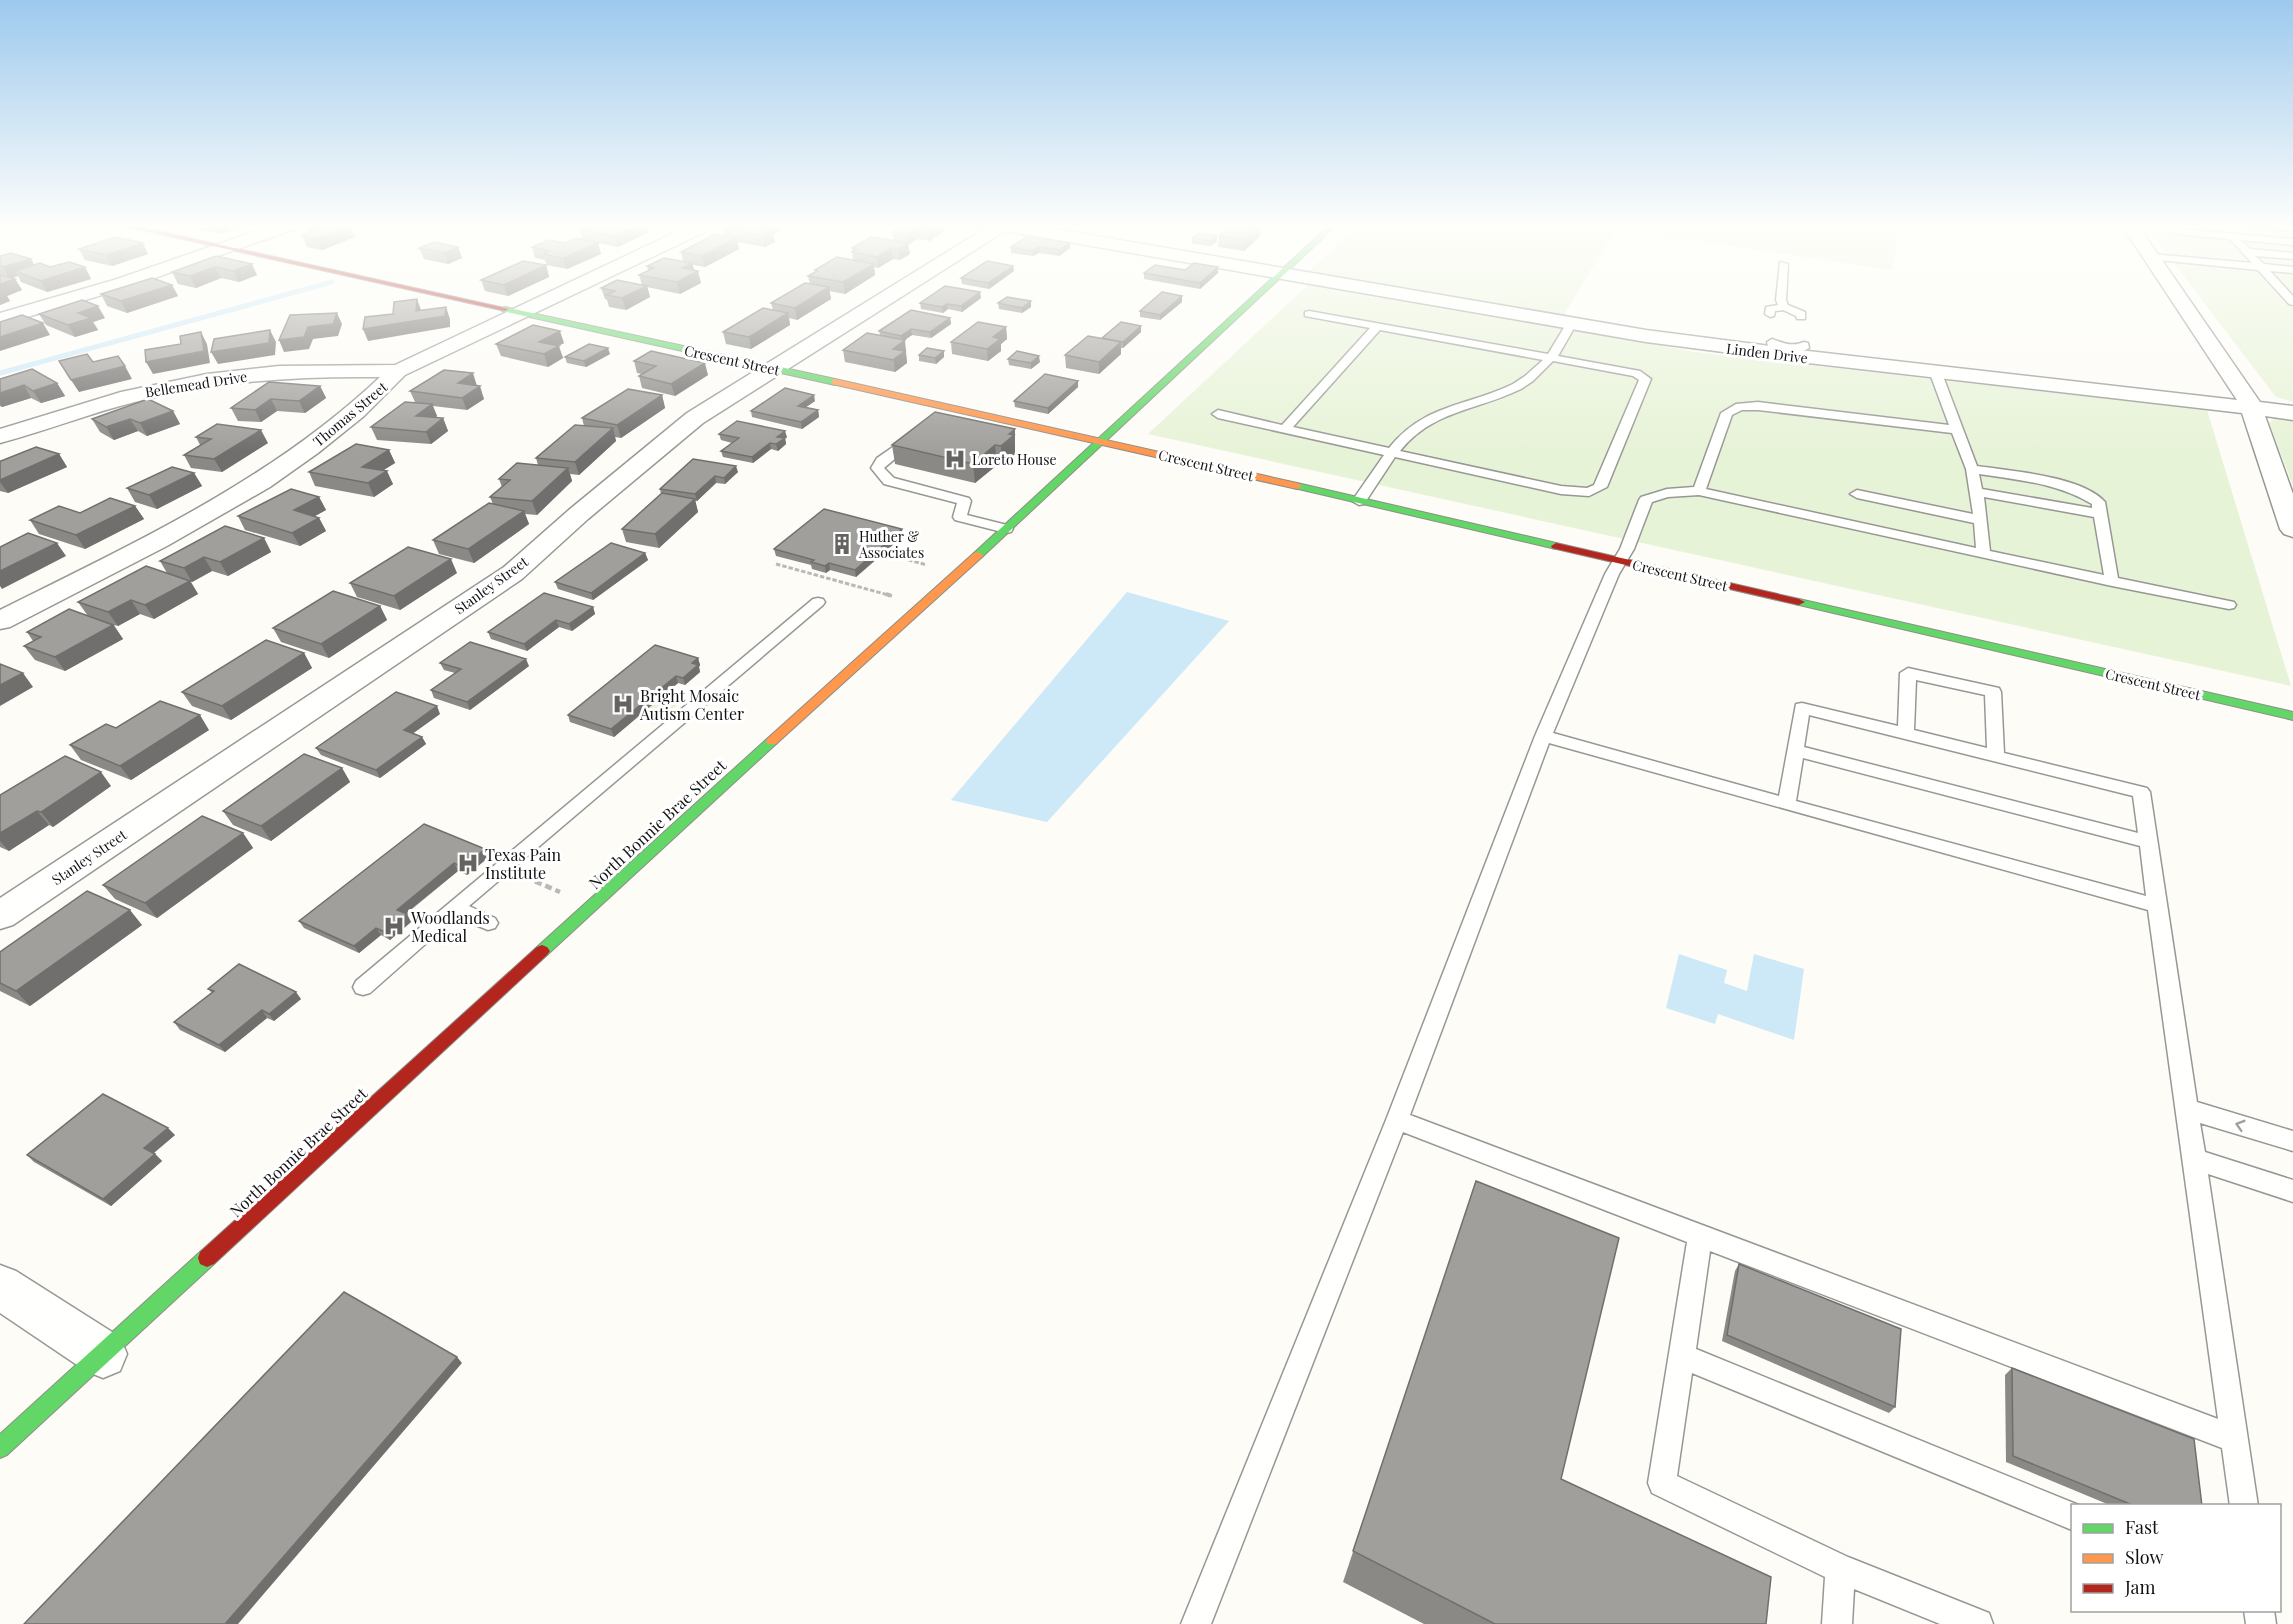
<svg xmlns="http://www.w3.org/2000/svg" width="2293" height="1624" font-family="'Playfair Display',serif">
<rect width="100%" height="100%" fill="#fdfcf7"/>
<g fill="#e7f3d7">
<polygon points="1358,224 1900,224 1892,270 1616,229 1563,316 1308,272"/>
<polygon points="2144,224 2293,224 2293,402 2276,397"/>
<polygon points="1310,283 1695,352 2207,410 2291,686 1148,434"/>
<polygon points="2283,416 2293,417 2293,486 2269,423 2275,418"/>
<polygon points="669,691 687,697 654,724 636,718"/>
</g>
<g fill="#cde8f7">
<polygon points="1127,592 1229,621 1047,822 951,800"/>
<polygon points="1679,954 1727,970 1724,983 1747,991 1754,954 1804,969 1794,1040 1718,1014 1715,1024 1666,1008"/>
</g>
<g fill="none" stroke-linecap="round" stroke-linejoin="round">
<polyline stroke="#cde8f7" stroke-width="5" points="0,373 332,282"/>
<defs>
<g id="lane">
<polygon points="2165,224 2174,224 2177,229 2293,239 2293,245 2241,240 2250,249 2293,253 2293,259 2255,256 2264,264 2293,267 2293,273 2270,271 2293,296 2293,305 2289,304 2258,270 2148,259 2146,257 2151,254 2252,263 2230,239 2174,234"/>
<polygon points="2249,224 2293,225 2293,231 2253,227"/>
<polygon points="1780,262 1788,264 1786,300 1788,305 1805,312 1805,319 1797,319 1796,316 1783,310 1775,311 1774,316 1770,317 1765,314 1766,307 1778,305 1776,300"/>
<path d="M1309 311 1548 354 1568 321 1572 320 1577 323 1558 356 1640 371 1651 379 1607 487 1589 496 1561 494 1395 457 1364 504 1359 505 1352 501 1384 455 1218 418 1212 414 1218 410 1282 425 1370 328 1305 316V312ZM1380 330 1543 360 1525 376 1513 384C1465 407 1424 404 1389 448L1293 427ZM1553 361 1633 376 1639 380 1594 485 1587 488 1561 486 1400 451C1433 410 1476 411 1521 389L1533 381Z"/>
<path d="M1772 339C1783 343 1792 347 1804 342L1808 343 1809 348C1798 356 1781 349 1768 346L1767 342Z"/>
<path d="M1935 368 1941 371 1977 466C2011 471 2082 476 2105 502L2118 578 2234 602 2236 605 2234 608 2229 609 2112 586 1699 495 1668 497 1652 502 1634 549 1619 574 1553 733 1779 796 1796 704 1802 703 1898 726 1900 673 1908 668 1999 688 2001 692 2004 753 2147 788 2150 792 2197 1102 2293 1131V1151L2200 1123 2205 1152 2293 1180V1202L2208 1174 2258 1506H2230L2222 1448 1710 1251 1696 1349 2081 1506H2072V1530L1692 1373 1677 1476 1848 1557 1989 1613 1993 1624H1940L1854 1589 1852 1624H1822L1825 1577 1652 1493 1648 1483 1687 1242 1403 1132 1211 1624H1181L1386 1120 1535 736 1605 574 1620 549 1639 500 1641 497 1667 489 1694 487 1721 413 1736 404 1758 402 1949 425 1929 371ZM1742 410H1758L1952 433 1966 469 1973 514 1857 490 1850 494 1857 498 1974 523 1976 548 1706 489 1732 415ZM1979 474C2019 480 2057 483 2092 504V508L1982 489ZM1984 497 2094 517 2104 575 1990 551ZM1916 680 1985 695 1987 748 1914 730ZM1809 715 2133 796 2138 833 1804 747ZM1549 743 2148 910 2218 1419 1410 1115ZM1803 758 2140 846 2146 896 1796 801Z"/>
<polygon points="913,433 919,437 917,440 884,468 894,478 969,498 971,501 967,515 1011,526 1013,529 1011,532 1006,533 955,520 953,517 957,503 884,484 871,468 877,458"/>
<polygon points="818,598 823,599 825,602 823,605 469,906 495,918 498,923 495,928 488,930 456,917 370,993 363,995 356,993 353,987 356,981 813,599"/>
<polygon points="2244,1610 2274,1610 2276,1624 2246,1624"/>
</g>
<g id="street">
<polygon points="276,224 300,224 298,228 126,288 0,325 0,313 114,280"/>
<path d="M693 224H715L713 228 405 375 364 416 318 453 270 487 167 546 10 627 0 629V610C134 543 270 481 380 377 297 376 216 381 135 402 90 413 46 431 0 443V429L121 392 207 374 279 366 395 365Z"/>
<polygon points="988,224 1026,224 1646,330 1808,351 2237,400 2121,224 2137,224 2260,402 2293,406 2293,420 2265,416 2293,494 2293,537 2284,534 2280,529 2242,413 1808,363 1646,342 1005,231 703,423 588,519 522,579 13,925 0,929 0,898 504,567 570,509 687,413 989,226"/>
<polygon points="0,1265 16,1271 120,1337 127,1354 120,1371 103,1378 86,1371 0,1313"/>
</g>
<g id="fast">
<polygon points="1331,224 1338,224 982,557 974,557 974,553"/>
<polygon points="505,307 835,379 839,382 835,385 502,311 501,309"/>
<polygon points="1297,483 1556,543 1561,546 1556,549 1294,488 1292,486"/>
<polygon points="1799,599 2293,712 2293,720 1795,604 1795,600"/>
<polygon points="772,737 776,738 778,741 776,744 547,955 537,955 534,951 537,947 768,738"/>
<polygon points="207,1249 214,1252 216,1258 214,1264 7,1455 0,1458 0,1434 200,1252"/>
</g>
<g id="slow">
<polygon points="835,379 1297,483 1302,486 1297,489 832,384 832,380"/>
<polygon points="978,552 983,555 982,557 776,744 768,744 766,741 768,738 974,553"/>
</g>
<g id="jam">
<polygon points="114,224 127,224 509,309 505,311"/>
<polygon points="1556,543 1799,599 1805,602 1799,605 1552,548 1551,546"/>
<polygon points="542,945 547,947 550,951 547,955 214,1264 207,1267 200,1264 198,1258 200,1252 537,947"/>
</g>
</defs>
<use href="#lane" stroke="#979795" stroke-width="3"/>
<use href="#street" stroke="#979795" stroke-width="3"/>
<use href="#fast" stroke="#8e8d8b" stroke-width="2"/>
<use href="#slow" stroke="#8e8d8b" stroke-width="2"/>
<use href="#jam" stroke="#8e8d8b" stroke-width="2"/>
<g stroke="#b9b9b8" stroke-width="3" stroke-dasharray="4.5 2" stroke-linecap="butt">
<polyline points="883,553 927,565"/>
<polyline points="776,564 892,596"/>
</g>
<polyline stroke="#b9b9b8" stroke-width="4" stroke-dasharray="5 3" stroke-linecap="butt" points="886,594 892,596"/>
<polyline stroke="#b9b9b8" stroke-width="4.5" stroke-dasharray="7 4" stroke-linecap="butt" points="525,877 560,892"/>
<use href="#lane" fill="#fffffe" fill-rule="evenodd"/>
<use href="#street" fill="#fffffe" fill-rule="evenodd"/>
<use href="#fast" fill="#63d668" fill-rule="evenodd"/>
<use href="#slow" fill="#ff974d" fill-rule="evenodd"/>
<use href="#jam" fill="#b3261e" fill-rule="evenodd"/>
</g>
<g fill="#8a8986">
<polygon points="197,224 249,224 221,234 200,230"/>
<polygon points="353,224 387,224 376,228"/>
<polygon points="592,224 663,224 658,226 647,224 649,232 618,247 598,243 601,254 567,269 547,265 545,260 535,258 532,247 565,243 583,240 580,230"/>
<polygon points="733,224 779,224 781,231 773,235 775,242 765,247 737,242 739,249 705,267 693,265 694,271 701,283 680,294 647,287 650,297 626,310 609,307 607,300 605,299 601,288 642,285 639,275 648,271 647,266 683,261 681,252 724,236 723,229"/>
<polygon points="906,224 945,231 929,241 917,239 908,245 910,254 900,260 893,259 878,268 874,267 875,275 845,294 829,291 831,299 797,320 789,318 790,325 751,349 726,344 723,332 773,310 771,303 810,284 808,276 815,272 815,270 853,260 852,248 894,241 893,232"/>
<polygon points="1061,224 1081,224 1077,227"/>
<polygon points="1233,224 1275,224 1269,229 1261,228 1260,236 1244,251 1218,247 1219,236"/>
<polygon points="351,226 355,237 322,250 307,247 302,236 309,233 306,228"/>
<polygon points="1217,235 1217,241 1211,246 1192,244 1192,238"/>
<polygon points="1070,243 1070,248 1059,256 1039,253 1033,256 1011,253 1011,247"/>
<polygon points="458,247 462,258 448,264 424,259 419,248"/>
<polygon points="79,249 148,254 112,266 85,260"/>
<polygon points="0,256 31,259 34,265 50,267 85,267 91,279 47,292 21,282 18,276 12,278 15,279 22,290 7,296 10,301 0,305"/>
<polygon points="216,256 257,275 239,282 221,278 196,288 178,284 172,272"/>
<polygon points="546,265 549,277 508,296 485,291 481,280"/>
<polygon points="1013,266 1014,271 989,289 962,284 961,278"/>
<polygon points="1218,267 1218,273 1200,289 1144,279 1144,273"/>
<polygon points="172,285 178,296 127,313 107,306 101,294"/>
<polygon points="1182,296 1182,302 1160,320 1140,317 1140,311"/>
<polygon points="981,298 962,312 948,309 943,313 921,309 920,303"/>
<polygon points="1031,301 1031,307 1022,313 999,309 998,303"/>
<polygon points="39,314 105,318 93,322 98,330 75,337 46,325"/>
<polygon points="950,318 951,324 931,338 912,335 904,340 907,363 895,372 845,362 843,350 880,335 879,331"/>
<polygon points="1006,327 1007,339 1001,344 1001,351 988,361 952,354 951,342"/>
<polygon points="1141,332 1123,348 1121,348 1121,354 1099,374 1066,368 1065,355 1102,339"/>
<polygon points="564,343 558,346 563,358 548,367 501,356 496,344"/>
<polygon points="944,351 944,357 936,364 919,361 919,355"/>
<polygon points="610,354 586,367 567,363 565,357"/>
<polygon points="1008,359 1040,362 1031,369 1009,365"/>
<polygon points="634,361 708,375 675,396 642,388 639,376 642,374 637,373"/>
<polygon points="0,379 57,383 65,396 41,403 31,398 2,407 0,406"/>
<polygon points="1078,381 1078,387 1048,414 1015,407 1014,401"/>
<polygon points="320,386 326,398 305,413 277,411 261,422 238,421 231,408"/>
<polygon points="477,386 484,399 467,410 433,406 437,416 436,418 443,418 448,431 431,444 377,440 371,427 415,402 410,391"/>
<polygon points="662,395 665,408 621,438 615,437 616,441 579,475 570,474 572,481 537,515 525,514 529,524 474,563 439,554 433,540 493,504 490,497 502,487 499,479 538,465 536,458 584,426 582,418"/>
<polygon points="815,401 806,407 818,410 819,417 802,429 752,417 751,411"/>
<polygon points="173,411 180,424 147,436 138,431 114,440 100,432 92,419"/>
<polygon points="1015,429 1015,454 1002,466 997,465 975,483 895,464 892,445"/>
<polygon points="719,434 787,437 785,438 786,444 778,451 771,449 753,463 723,457 721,451 732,443 721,440"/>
<polygon points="196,437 268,443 222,472 191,468 184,455 200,445"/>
<polygon points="389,450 395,463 383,470 393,484 374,497 315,486 309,472"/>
<polygon points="59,454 67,467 8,493 0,491 0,461"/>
<polygon points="693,459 738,472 725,484 716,483 697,501 695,501 698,512 659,548 626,542 622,529 661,494 660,489"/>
<polygon points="194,473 202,486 157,509 135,502 127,488"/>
<polygon points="319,497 326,510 314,516 319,518 326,531 300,546 245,530 238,516"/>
<polygon points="135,506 144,519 85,549 39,534 30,520"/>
<polygon points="903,536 856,577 830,570 826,573 812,569 811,565 776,556 774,549"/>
<polygon points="264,538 271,552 228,576 212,571 192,582 191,582 198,594 154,619 140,614 118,626 114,625 123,639 65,671 35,660 24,646 33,641 27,632 88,616 78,602 167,573 160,561"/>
<polygon points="645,553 648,560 593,600 558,589 555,582"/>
<polygon points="457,573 400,610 357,597 350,583"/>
<polygon points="380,606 387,620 329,658 281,642 273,628"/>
<polygon points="593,607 595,614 572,631 559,627 527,651 491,639 488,632"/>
<polygon points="304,653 312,668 231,720 192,706 182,692"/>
<polygon points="698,658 700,665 699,667 700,672 685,685 678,683 614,737 570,722 568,715"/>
<polygon points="440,663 529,666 470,710 434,698 431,690 455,673 444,670"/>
<polygon points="440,714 413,733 422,737 426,744 380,778 321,755 316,748"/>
<polygon points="116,728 209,730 131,780 81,760 70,745"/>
<polygon points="342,768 350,782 271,841 233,825 223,811"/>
<polygon points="111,786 53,827 49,825 9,851 0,847 0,795"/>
<polygon points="424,824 489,857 467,875 458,871 406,914 411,922 390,940 381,935 359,953 304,928 299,921"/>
<polygon points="243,833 253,848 157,918 115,899 103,885"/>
<polygon points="142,925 30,1006 0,991 0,952"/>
<polygon points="208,989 301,999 274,1021 267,1018 225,1052 180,1030 174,1022 212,993"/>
<polygon points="175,1135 154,1153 162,1161 111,1206 34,1162 27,1155"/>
<polygon points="1476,1181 1561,1479 1766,1624 1424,1624 1343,1582"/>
<polygon points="1739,1264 1895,1407 1889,1413 1722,1341 1735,1271"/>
<polygon points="2012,1368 2202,1506 2112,1506 2006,1462 2005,1375"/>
</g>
<g fill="#716f6d">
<polygon points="216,224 249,224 221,234"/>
<polygon points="374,224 387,224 376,228"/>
<polygon points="641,224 647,224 649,232 618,247 615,236"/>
<polygon points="771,224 779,224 781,231 773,235 775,242 765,247 761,229"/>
<polygon points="938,224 945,224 945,231 929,241 927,231"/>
<polygon points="1270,224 1275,224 1269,229"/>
<polygon points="1261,225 1260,236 1244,251 1245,240"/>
<polygon points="351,226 355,237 322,250 317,239"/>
<polygon points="916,229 917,239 908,245 910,254 900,260 898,249 908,243 907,234"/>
<polygon points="1217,235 1217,241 1211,246 1211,241"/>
<polygon points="737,238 739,249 705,267 702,256"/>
<polygon points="143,243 148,254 112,266 106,255"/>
<polygon points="598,243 601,254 567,269 563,258"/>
<polygon points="1070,243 1070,248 1059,256 1059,250"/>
<polygon points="458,247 462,258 448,264 444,253"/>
<polygon points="1039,247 1039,253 1033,256 1033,251"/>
<polygon points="891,248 893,259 878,268 877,257"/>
<polygon points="31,259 37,270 15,271 18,276 10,279 3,267"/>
<polygon points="692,263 695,273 698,271 701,283 680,294 677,282 682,268"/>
<polygon points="252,264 257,275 239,282 233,271"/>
<polygon points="874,264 875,275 845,294 843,282"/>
<polygon points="546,265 549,277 508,296 504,285"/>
<polygon points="1013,266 1014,271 989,289 988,283"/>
<polygon points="85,267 91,279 47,292 41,281"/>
<polygon points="215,267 221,278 196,288 190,276"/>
<polygon points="1218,267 1218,273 1200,289 1200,283"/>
<polygon points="15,279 22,290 7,296 10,301 0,305 0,284"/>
<polygon points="172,285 178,296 127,313 121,301"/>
<polygon points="647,286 650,297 626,310 622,298"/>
<polygon points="829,287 831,299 797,320 795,308"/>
<polygon points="980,292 981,298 962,312 961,306"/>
<polygon points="1182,296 1182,302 1160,320 1160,315"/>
<polygon points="417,299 421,310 446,307 450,319 450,327 368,341 363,329 416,311"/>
<polygon points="1031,301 1031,307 1022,313 1022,308"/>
<polygon points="947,304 948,309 943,313 942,307"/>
<polygon points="98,306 105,318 93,322 98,330 75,337 68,325 78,313"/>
<polygon points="337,313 342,324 338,336 313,339 309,349 284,352 279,340"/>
<polygon points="788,313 790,325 751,349 749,337"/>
<polygon points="950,318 951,324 931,338 930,332"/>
<polygon points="43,323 50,335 0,351 0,337"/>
<polygon points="1141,326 1141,332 1123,348 1123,342"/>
<polygon points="1006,327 1007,339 1001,344 1001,351 988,361 987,349 993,337"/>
<polygon points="911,329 912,335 902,342 901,336"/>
<polygon points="270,330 276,342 275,355 218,364 211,352"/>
<polygon points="560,331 564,343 543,354 539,342"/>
<polygon points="201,332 207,344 210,363 153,374 146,362 204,351"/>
<polygon points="905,340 907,363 895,372 893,349"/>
<polygon points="1121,342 1121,354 1099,374 1099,362"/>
<polygon points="559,346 563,358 548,367 544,354"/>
<polygon points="608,348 610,354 586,367 584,361"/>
<polygon points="944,351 944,357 936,364 935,358"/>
<polygon points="1039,356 1040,362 1031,369 1031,363"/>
<polygon points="705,363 708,375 675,396 671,384"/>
<polygon points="125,366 132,379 79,392 71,380"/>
<polygon points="473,373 477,386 458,383"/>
<polygon points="1078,381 1078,387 1048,414 1048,408"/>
<polygon points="57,383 65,396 41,403 33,391"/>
<polygon points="24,385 31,398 2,407 0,404 0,393"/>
<polygon points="320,386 326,398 305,413 299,401"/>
<polygon points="480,386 484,399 467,410 462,398"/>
<polygon points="662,395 665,408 621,438 617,425"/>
<polygon points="814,395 815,401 799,412 798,406"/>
<polygon points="271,399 277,411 261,422 255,410"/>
<polygon points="432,404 437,416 422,429 416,416"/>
<polygon points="818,410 819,417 802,429 801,422"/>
<polygon points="173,411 180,424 147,436 140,423"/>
<polygon points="443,418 448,431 431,444 426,432"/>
<polygon points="130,419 138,431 114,440 106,427"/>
<polygon points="613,428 616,441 579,475 575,462"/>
<polygon points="1015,429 1015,454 1002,466 1001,446 1009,434"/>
<polygon points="261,430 268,443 222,472 214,459"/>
<polygon points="785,431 787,437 785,438 786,444 778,451 776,444 777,437"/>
<polygon points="770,443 771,449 753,463 752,457"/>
<polygon points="995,445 997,465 975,483 973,464"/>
<polygon points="389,450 395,463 368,480 362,467"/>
<polygon points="59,454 67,467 8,493 0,482 0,480"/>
<polygon points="736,466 738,472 725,484 724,478"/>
<polygon points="568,468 572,481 537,515 532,501"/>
<polygon points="387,471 393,484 374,497 368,483"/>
<polygon points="194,473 202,486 157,509 149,495"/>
<polygon points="715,476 716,483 697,501 695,494"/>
<polygon points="319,497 326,510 301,524 294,510"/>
<polygon points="695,499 698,512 659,548 655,534"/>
<polygon points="135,506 144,519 85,549 76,535"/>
<polygon points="524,511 529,524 474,563 468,549"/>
<polygon points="319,518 326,531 300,546 292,533"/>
<polygon points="902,529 903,536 856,577 855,570"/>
<polygon points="264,538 271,552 228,576 220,562"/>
<polygon points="57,543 66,556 2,589 0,586 0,571"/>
<polygon points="645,553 648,560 593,600 591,593"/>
<polygon points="204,557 212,571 192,582 184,568"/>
<polygon points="451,559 457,573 400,610 394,596"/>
<polygon points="829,563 830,570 826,573 825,566"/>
<polygon points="190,581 198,594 154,619 145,605"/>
<polygon points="131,600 140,614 118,626 108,612"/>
<polygon points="380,606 387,620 329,658 321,644"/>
<polygon points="593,607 595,614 572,631 569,624"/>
<polygon points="556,620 559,627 527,651 524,644"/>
<polygon points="113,625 123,639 65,671 55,657"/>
<polygon points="304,653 312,668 231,720 222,706"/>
<polygon points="698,658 700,665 699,667 700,672 685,685 683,678 692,663"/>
<polygon points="526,659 529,666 470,710 467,702"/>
<polygon points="23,673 33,687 0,706 0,685"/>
<polygon points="676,676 678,683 614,737 611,729"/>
<polygon points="437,706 440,714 408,737 404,730"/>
<polygon points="200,715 209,730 131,780 120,766"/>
<polygon points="422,737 426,744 380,778 376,770"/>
<polygon points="342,768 350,782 271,841 261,826"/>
<polygon points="101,772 111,786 53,827 41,812"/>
<polygon points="37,811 49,825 9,851 0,841 0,833"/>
<polygon points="243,833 253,848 157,918 145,903"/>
<polygon points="485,849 489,857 467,875 463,867"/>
<polygon points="454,863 458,871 401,917 397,910"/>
<polygon points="130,910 142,925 30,1006 16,991"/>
<polygon points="407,914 411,922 390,940 385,932"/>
<polygon points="376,928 381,935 359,953 354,946"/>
<polygon points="296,992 301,999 274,1021 269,1014"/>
<polygon points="262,1010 267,1018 225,1052 219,1045"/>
<polygon points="168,1128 175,1135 151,1155 144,1148"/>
<polygon points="155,1154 162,1161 111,1206 103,1199"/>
<polygon points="457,1357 462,1363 238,1624 225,1624"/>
</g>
<g fill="#a19f9c" stroke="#716f6d" stroke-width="1.5">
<polygon points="316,224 341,224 351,226 317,239 302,236 317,230 306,228"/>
<polygon points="592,224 641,224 615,236 580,230"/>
<polygon points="733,224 771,224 761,229 773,231 763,236 723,229"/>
<polygon points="906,224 938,224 927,231 916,229 907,234 893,232"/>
<polygon points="1233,224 1254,224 1261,225 1245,240 1219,236"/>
<polygon points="1199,233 1217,235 1211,241 1192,238"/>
<polygon points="715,234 737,238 702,256 681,252"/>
<polygon points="1028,236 1070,243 1059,250 1039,247 1033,251 1011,247"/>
<polygon points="115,237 143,243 106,255 79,249"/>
<polygon points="871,237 908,243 898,249 891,248 877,257 852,252 857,249 852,248"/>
<polygon points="576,238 598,243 563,258 543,254 550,251 532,247 549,240 565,243"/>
<polygon points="434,242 458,247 444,253 419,248"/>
<polygon points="11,253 31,259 3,267 0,266 0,256"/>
<polygon points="216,256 252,264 233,271 215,267 190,276 172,272"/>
<polygon points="837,257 874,264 843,282 808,276 817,271 815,270"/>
<polygon points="664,258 692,263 682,268 698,271 677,282 639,275 654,268 647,266"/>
<polygon points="523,261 546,265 504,285 481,280"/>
<polygon points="987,261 1013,266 988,283 961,278"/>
<polygon points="69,262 85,267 41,281 15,271 40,263 50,267"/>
<polygon points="1194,263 1218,267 1200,283 1144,273 1155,265 1185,270"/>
<polygon points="0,275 15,279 0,284"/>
<polygon points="152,278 172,285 121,301 101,294"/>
<polygon points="617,280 647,286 622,298 606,295 615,291 601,288"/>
<polygon points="805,283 829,287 795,308 771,303"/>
<polygon points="945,286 980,292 961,306 947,304 942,307 920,303"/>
<polygon points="1162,292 1182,296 1160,315 1140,311"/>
<polygon points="1007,297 1031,301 1022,308 998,303"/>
<polygon points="417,299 416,311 446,307 445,316 363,329 365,317 393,314 394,302"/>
<polygon points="82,300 98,306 78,313 91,318 68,325 39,314"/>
<polygon points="763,308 788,313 749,337 723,332"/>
<polygon points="911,310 950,318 930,332 911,329 901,336 879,331"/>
<polygon points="337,313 333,324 308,327 304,337 279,340 290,315"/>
<polygon points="22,315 43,323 0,337 0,322"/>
<polygon points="978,322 1006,327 993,337 1000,339 987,349 951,342"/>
<polygon points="1121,322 1141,326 1123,342 1102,338"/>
<polygon points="533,325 560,331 539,342 559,346 544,354 496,344"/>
<polygon points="270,330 269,343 211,352 214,339"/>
<polygon points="201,332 204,351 146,362 145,350 181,344 180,336"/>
<polygon points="867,333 905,340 893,349 905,351 893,360 843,350"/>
<polygon points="1088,336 1121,342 1099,362 1065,355"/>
<polygon points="589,344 608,348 584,361 565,357"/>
<polygon points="927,348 944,351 935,358 919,355"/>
<polygon points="651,351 705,363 671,384 639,376 656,366 634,361"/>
<polygon points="1017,351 1039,356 1031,363 1008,359"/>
<polygon points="87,354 93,362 118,356 125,366 71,380 59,361"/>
<polygon points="32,369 57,383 33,391 24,385 0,393 0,379"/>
<polygon points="444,370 473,373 458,383 480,386 462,398 410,391"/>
<polygon points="1045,374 1078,381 1048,408 1014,401"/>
<polygon points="269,382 320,386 299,401 271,399 255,410 231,408"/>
<polygon points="785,388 814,395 798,406 818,410 801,422 751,411"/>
<polygon points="628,389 662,395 617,425 582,418"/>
<polygon points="148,399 173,411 140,423 130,419 106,427 92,419"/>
<polygon points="405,402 432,404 416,416 443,418 426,432 371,427"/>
<polygon points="935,412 1015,429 1009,434 1014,435 1001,446 995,445 973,464 892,445"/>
<polygon points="737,421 785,431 777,437 785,438 776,444 770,443 752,457 721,451 739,438 719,434"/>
<polygon points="217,424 261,430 214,459 184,455 211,439 196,437"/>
<polygon points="575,425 613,428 575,462 536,458"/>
<polygon points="356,444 389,450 362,467 387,471 368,483 309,472"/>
<polygon points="36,447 59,454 0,480 0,461 1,461"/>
<polygon points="693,459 736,466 724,478 715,476 695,494 660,489"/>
<polygon points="517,463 568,468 532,501 490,497 510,480 499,479"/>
<polygon points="172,467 194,473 149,495 127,488"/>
<polygon points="291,489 319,497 294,510 319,518 292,533 238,516"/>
<polygon points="662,493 695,499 655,534 622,529"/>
<polygon points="110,498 135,506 76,535 30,520 59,506 80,513"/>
<polygon points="489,503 524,511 468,549 433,540"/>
<polygon points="824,509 902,529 855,570 829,563 825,566 811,562 814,560 774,549"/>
<polygon points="225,526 264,538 220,562 204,557 184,568 160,561"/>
<polygon points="28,533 57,543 0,571 0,547"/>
<polygon points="611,543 645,553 591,593 555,582"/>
<polygon points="408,547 451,559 394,596 350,583"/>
<polygon points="146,566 190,581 145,605 131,600 108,612 78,602"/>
<polygon points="333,591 380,606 321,644 273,628"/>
<polygon points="544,593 593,607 569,624 556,620 524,644 488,632"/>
<polygon points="69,609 113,625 55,657 24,646 41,637 27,632"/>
<polygon points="266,640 304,653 222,706 182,692"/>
<polygon points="470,642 526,659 467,702 431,690 461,669 440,663"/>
<polygon points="655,645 698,658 692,663 698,665 683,678 676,676 611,729 568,715"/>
<polygon points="0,664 23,673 0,685"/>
<polygon points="396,692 437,706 404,730 422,737 376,770 316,748"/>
<polygon points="160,701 200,715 120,766 70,745 106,724 116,728"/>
<polygon points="304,754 342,768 261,826 223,811"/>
<polygon points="65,756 101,772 41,812 37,811 0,833 0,795"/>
<polygon points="202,816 243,833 145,903 103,885"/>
<polygon points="424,824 485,849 463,867 454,863 397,910 407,914 385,932 376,928 354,946 299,921"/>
<polygon points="87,891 130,910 16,991 0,983 0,952"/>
<polygon points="239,964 296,992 269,1014 262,1010 219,1045 174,1022 214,991 208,989"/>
<polygon points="103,1094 168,1128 144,1148 155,1154 103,1199 27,1155"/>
<polygon points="1476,1181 1619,1238 1561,1479 1771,1577 1766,1624 1495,1624 1353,1551"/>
<polygon points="1739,1264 1901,1329 1895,1407 1727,1335"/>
<polygon points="344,1292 457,1357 225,1624 24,1624"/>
<polygon points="2012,1368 2194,1439 2202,1506 2135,1506 2013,1456"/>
</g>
<defs><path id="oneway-chevron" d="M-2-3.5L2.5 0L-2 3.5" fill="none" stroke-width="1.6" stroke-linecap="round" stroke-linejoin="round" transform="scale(1.5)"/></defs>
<use stroke="#a0a09f" href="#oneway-chevron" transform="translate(2240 1125) rotate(-163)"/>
<linearGradient id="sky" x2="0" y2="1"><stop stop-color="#9dc9ee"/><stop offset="0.5" stop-color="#fefefb"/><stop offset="1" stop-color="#fefefb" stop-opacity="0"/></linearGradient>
<rect width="2293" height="451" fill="url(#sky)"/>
<defs>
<symbol id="hospital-bare" viewBox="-9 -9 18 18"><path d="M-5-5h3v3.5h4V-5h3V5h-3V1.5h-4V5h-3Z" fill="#646362" stroke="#fff" stroke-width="2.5" paint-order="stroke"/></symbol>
<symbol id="building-bare" viewBox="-9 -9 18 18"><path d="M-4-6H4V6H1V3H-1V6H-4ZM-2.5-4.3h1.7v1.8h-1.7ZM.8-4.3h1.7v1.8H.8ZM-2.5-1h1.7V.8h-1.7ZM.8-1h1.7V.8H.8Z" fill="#646362" stroke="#fff" stroke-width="2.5" paint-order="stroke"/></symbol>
</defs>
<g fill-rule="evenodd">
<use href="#hospital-bare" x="940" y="444" width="30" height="30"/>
<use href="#building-bare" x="827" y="529" width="30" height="30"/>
<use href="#hospital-bare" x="608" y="689" width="30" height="30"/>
<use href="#hospital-bare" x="453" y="848" width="30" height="30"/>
<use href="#hospital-bare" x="379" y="911" width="30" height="30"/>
</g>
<g text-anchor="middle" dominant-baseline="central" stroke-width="6" stroke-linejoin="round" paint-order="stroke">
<g font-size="14" fill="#111" stroke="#fff">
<text transform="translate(1767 353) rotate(7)">Linden Drive</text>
<text transform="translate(732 360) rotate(12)">Crescent Street</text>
<text transform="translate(196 384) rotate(-9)">Bellemead Drive</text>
<text transform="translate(350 414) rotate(-40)">Thomas Street</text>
<text transform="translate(1206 465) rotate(13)">Crescent Street</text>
<text transform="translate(1680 575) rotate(13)">Crescent Street</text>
<text transform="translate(491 585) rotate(-36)">Stanley Street</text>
<text transform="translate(2153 684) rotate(13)">Crescent Street</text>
<text transform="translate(89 857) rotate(-34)">Stanley Street</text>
</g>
<g font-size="14" fill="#111" stroke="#fff" text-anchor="start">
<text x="972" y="459">Loreto House</text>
<text x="859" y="536">Huther &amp;<tspan x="859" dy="16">Associates</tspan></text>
</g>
<g font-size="16" fill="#111" stroke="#fff" text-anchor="start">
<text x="640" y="695">Bright Mosaic<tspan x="640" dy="18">Autism Center</tspan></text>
<text x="485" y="854">Texas Pain<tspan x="485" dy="18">Institute</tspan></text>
<text x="411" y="917">Woodlands<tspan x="411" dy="18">Medical</tspan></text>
</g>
<g font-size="16" fill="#111" stroke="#fff">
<text transform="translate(657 824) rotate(-43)">North Bonnie Brae Street</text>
<text transform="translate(298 1152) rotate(-43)">North Bonnie Brae Street</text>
</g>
</g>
<rect x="2071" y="1504" width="210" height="108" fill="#ffffff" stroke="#a0a0a0" stroke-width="1.5"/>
<rect x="2083" y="1524" width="30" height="9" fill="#63d668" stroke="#a0a0a0" stroke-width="1.5"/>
<text x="2125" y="1534" font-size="18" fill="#111111">Fast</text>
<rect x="2083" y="1554" width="30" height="9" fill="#ff974d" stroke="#a0a0a0" stroke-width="1.5"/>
<text x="2125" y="1564" font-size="18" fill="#111111">Slow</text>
<rect x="2083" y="1584" width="30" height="9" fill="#b3261e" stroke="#a0a0a0" stroke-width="1.5"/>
<text x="2125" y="1594" font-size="18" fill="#111111">Jam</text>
</svg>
